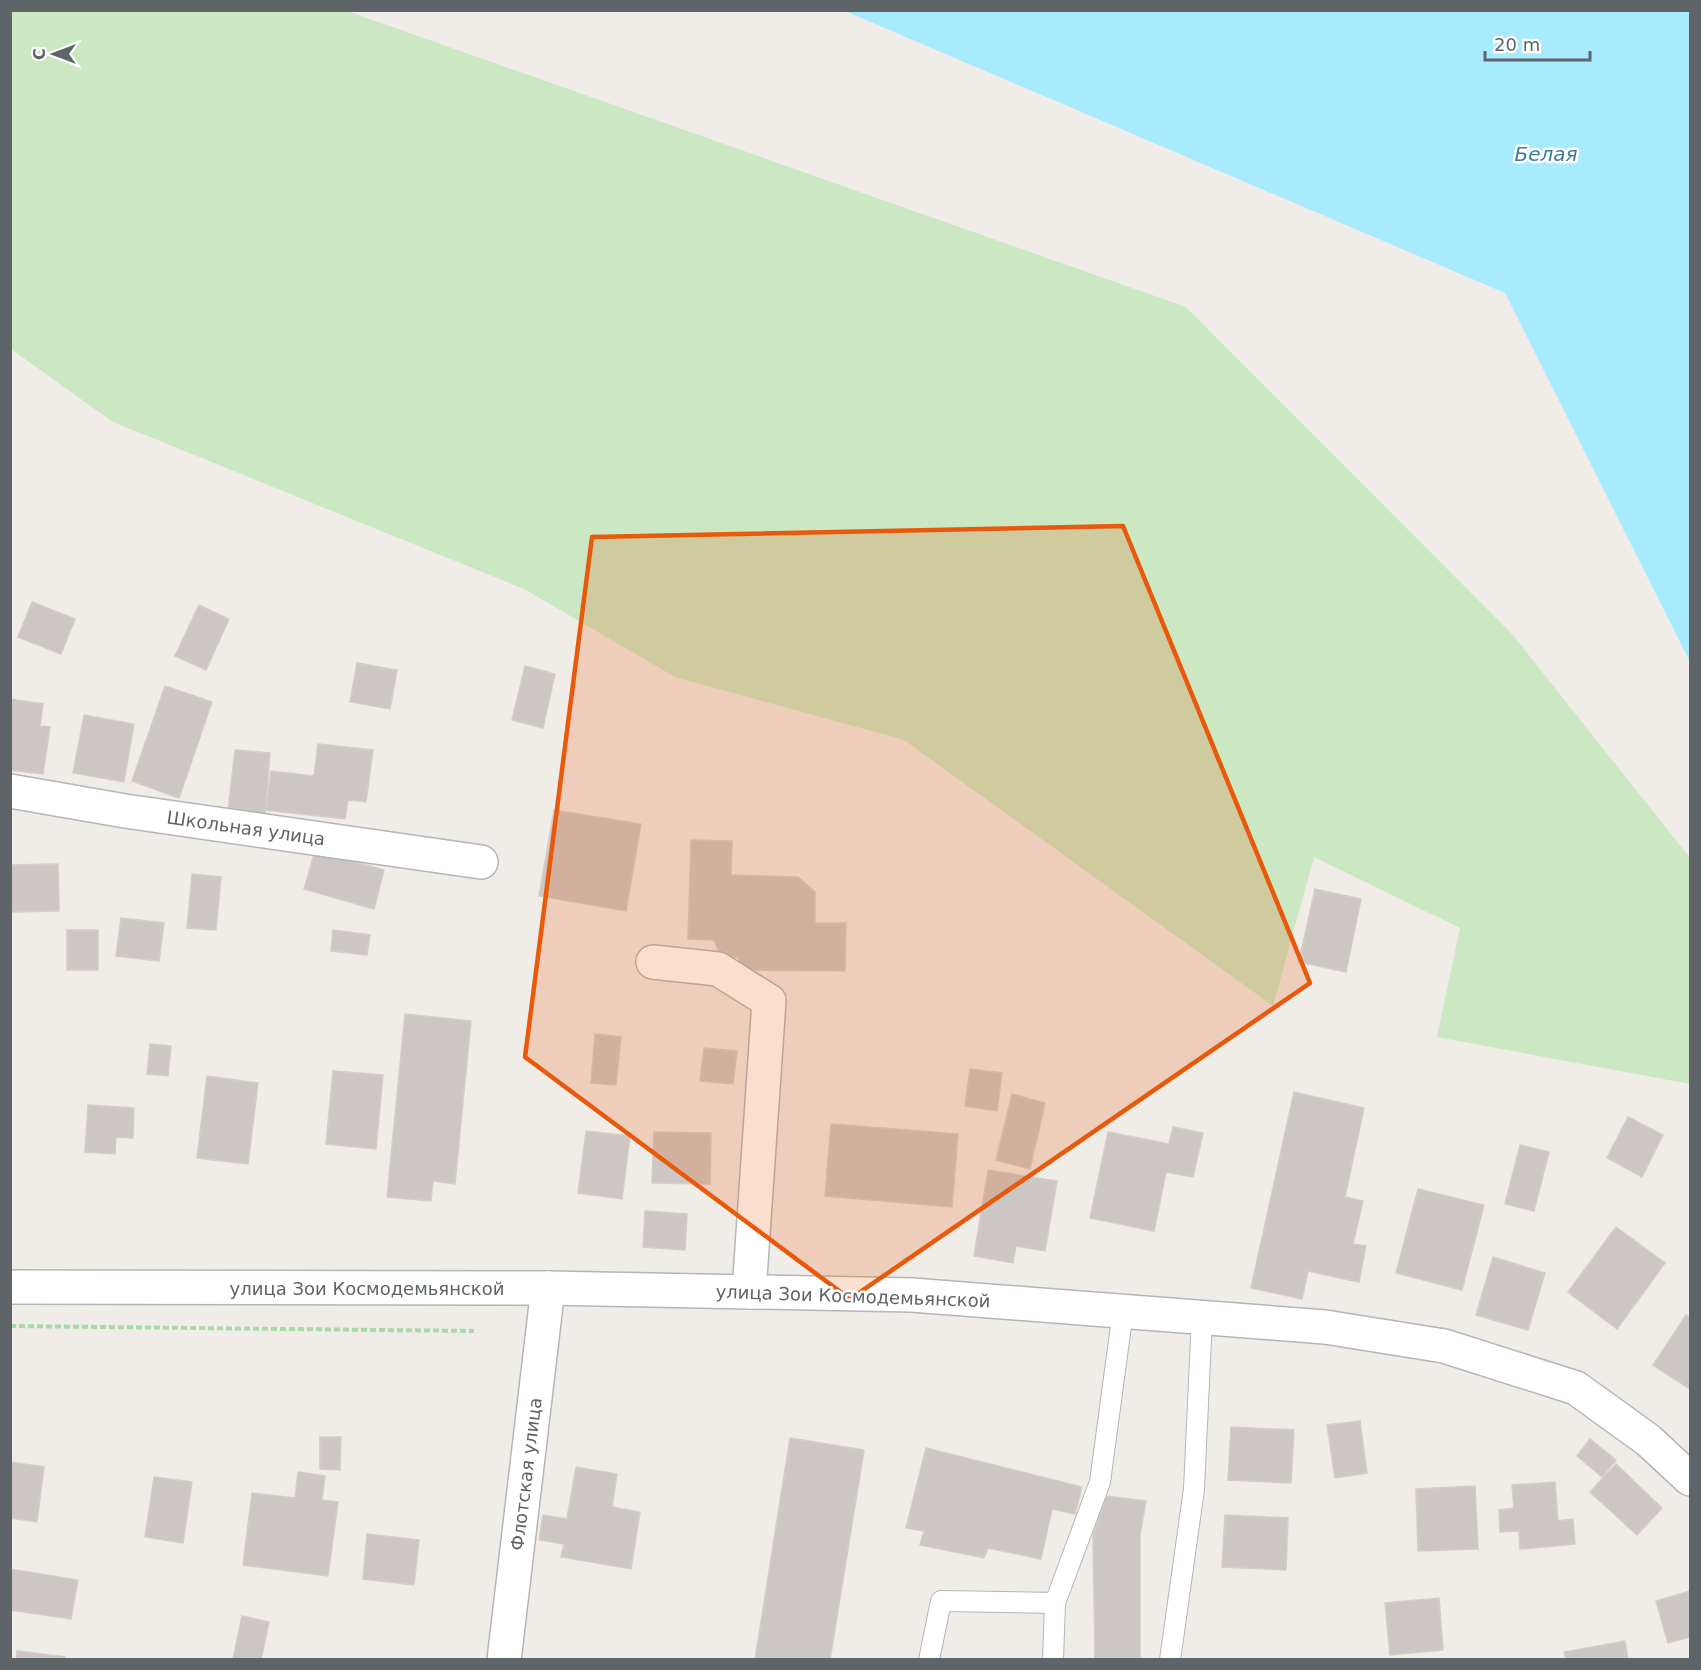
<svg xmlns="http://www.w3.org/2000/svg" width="1701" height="1670" font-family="'DejaVu Sans',sans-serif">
<rect width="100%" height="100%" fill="#f0ece7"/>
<polygon fill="#cbe8c3" points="11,10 347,11 1186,307 1512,634 1690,858 1690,1084 1437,1037 1460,928 1314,857 1273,1006 904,740 675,677 524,589 113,422 11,349"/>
<polygon fill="#a8ebff" points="845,11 1690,11 1690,662 1505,293"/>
<g fill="#ccc7c4" stroke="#d5cdc5" stroke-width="1.5">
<polygon points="32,602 75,619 61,654 18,637"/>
<polygon points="199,605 229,619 206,670 175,656"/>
<polygon points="357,663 397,670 390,709 350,702"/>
<polygon points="525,666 555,674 543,728 512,720"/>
<polygon points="165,686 212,702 179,798 132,781"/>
<polygon points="10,699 43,704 40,726 50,727 43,774 10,770"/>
<polygon points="84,715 134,724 124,782 73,773"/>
<polygon points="318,744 373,750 366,802 348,800 345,819 266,810 271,771 314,776"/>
<polygon points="235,750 270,753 265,814 228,811"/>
<polygon points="554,810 641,824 626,911 539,896"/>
<polygon points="691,840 732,841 731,875 798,877 815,892 815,923 846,923 845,971 738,970 739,957 721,957 714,940 688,939"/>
<polygon points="315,851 384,870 374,909 304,889"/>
<polygon points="58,864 59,911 10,912 10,865"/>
<polygon points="192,874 221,877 216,930 187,928"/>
<polygon points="1315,889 1361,899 1346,972 1299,962"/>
<polygon points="121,918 164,923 159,961 116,956"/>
<rect x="67" y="930" width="31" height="40"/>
<polygon points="333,930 370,935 367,955 331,951"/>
<polygon points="405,1014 471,1021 455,1184 433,1181 431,1201 387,1197"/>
<polygon points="595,1034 621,1037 616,1085 591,1083"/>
<polygon points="150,1044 171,1046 168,1076 147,1074"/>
<polygon points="704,1048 737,1051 733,1084 700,1081"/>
<polygon points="970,1069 1002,1073 997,1111 965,1106"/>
<polygon points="333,1071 383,1075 376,1149 326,1144"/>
<polygon points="207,1076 258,1083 248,1164 197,1158"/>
<polygon points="1294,1092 1364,1108 1345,1197 1363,1201 1353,1244 1366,1246 1359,1282 1308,1271 1302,1299 1251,1288"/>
<polygon points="1012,1094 1045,1103 1030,1169 996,1160"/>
<polygon points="88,1105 134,1108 133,1138 116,1137 115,1154 85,1152"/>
<polygon points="1628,1117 1663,1135 1642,1177 1607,1158"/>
<polygon points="831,1124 958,1134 952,1207 825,1196"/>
<polygon points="1173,1127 1203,1133 1193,1177 1166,1172 1154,1231 1090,1218 1108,1132 1169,1144"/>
<polygon points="586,1131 630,1136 622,1199 578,1193"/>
<polygon points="654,1132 711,1133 710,1184 652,1183"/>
<polygon points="1520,1145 1549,1152 1534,1211 1505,1204"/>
<polygon points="988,1170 1057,1181 1045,1251 1016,1246 1013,1263 974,1256"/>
<polygon points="1418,1189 1484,1205 1462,1290 1396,1273"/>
<polygon points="645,1211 687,1214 685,1250 643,1247"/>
<polygon points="1616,1227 1665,1263 1617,1329 1568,1292"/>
<polygon points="1493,1257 1545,1273 1528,1330 1476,1315"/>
<polygon points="1686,1315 1690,1319 1690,1389 1653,1365"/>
<polygon points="1360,1421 1367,1473 1335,1478 1327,1425"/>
<polygon points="1231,1427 1294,1430 1291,1483 1228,1480"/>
<polygon points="320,1437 341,1437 340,1470 320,1469"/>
<polygon points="790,1438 864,1450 830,1660 755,1660"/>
<polygon points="1590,1439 1616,1460 1602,1477 1577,1456"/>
<polygon points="926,1448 1082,1487 1075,1514 1052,1509 1041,1559 988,1548 984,1558 920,1545 924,1531 906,1528"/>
<polygon points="10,1462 44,1467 37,1522 10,1518"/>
<polygon points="1616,1464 1662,1508 1637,1535 1590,1492"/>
<polygon points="576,1467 617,1474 612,1507 640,1512 631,1569 561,1557 564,1544 539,1540 543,1515 567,1519"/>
<polygon points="298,1472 325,1476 322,1500 338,1502 328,1576 243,1565 252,1493 295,1498"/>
<polygon points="154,1477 192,1482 183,1543 145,1537"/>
<polygon points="1555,1482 1558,1521 1573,1519 1575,1544 1520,1549 1519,1531 1500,1532 1499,1510 1514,1508 1512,1485"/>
<polygon points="1475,1486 1478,1549 1418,1551 1416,1489"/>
<polygon points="1106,1496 1146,1501 1140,1535 1140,1660 1095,1660 1093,1536"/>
<polygon points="1225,1515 1288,1518 1286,1570 1222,1567"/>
<polygon points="367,1534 419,1540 414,1585 363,1579"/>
<polygon points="10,1569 78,1580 71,1619 10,1610"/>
<polygon points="1690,1591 1690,1637 1668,1643 1656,1601"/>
<polygon points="1439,1598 1443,1650 1390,1655 1385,1603"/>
<polygon points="242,1616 269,1622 261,1660 233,1659"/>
<polygon points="1625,1641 1628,1660 1566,1660 1564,1652"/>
<polygon points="17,1651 65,1657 65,1660 16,1660"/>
</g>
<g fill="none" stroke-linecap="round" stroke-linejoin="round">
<defs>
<g id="service">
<polyline points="929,1660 941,1601 1055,1603"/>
<polyline points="1053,1660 1055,1603 1100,1482 1123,1311"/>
<polyline points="1170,1660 1194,1489 1202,1317"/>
</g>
<g id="minor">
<polyline points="10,791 125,811 481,862"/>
<polyline points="653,962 718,969 769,1001 749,1292"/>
<polyline points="504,1660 548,1288"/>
</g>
<polyline id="tertiary" points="10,1287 548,1288 912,1295 1325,1327 1444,1346 1576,1388 1648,1440 1690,1479"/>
</defs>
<use href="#service" stroke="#b2b6b9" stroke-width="22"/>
<use href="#minor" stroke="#b2b6b9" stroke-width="36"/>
<use href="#tertiary" stroke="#b2b6b9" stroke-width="36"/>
<polyline stroke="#a6daa9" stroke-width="4" stroke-dasharray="6 3" stroke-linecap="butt" points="10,1326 474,1331"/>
<use href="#service" stroke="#fff" stroke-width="20"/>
<use href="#minor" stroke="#fff" stroke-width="33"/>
<use href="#tertiary" stroke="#fff" stroke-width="33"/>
</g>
<path fill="#e8590c" fill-opacity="0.2" stroke="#e8590c" stroke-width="4.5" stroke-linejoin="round" d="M1123 526 1310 983 850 1299 525 1057 592 537Z"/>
<g text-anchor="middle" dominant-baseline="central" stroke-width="5" stroke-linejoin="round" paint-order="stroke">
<g font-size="18" fill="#5e6467" stroke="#fff">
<text transform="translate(246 828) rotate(8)">Школьная улица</text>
<text x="367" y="1288">улица Зои Космодемьянской</text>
<text transform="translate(853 1296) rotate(2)">улица Зои Космодемьянской</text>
<text transform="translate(526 1474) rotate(-83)">Флотская улица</text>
</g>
<g font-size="20" font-style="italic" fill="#3a7c99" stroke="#fff">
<text x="1546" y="154">Белая</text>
</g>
</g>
<rect width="1701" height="1670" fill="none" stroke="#5e6467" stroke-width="24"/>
<g transform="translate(54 54) rotate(270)" stroke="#ffffff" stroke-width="4.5" paint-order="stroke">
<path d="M0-4.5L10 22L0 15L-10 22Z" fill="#5e6467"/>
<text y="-9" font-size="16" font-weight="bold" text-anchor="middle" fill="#5e6467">С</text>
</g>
<path d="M1485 51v9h105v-9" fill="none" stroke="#5e6467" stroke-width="3"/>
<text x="1494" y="51" font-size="18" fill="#5e6467" stroke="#ffffff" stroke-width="4.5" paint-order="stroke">20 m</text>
</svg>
